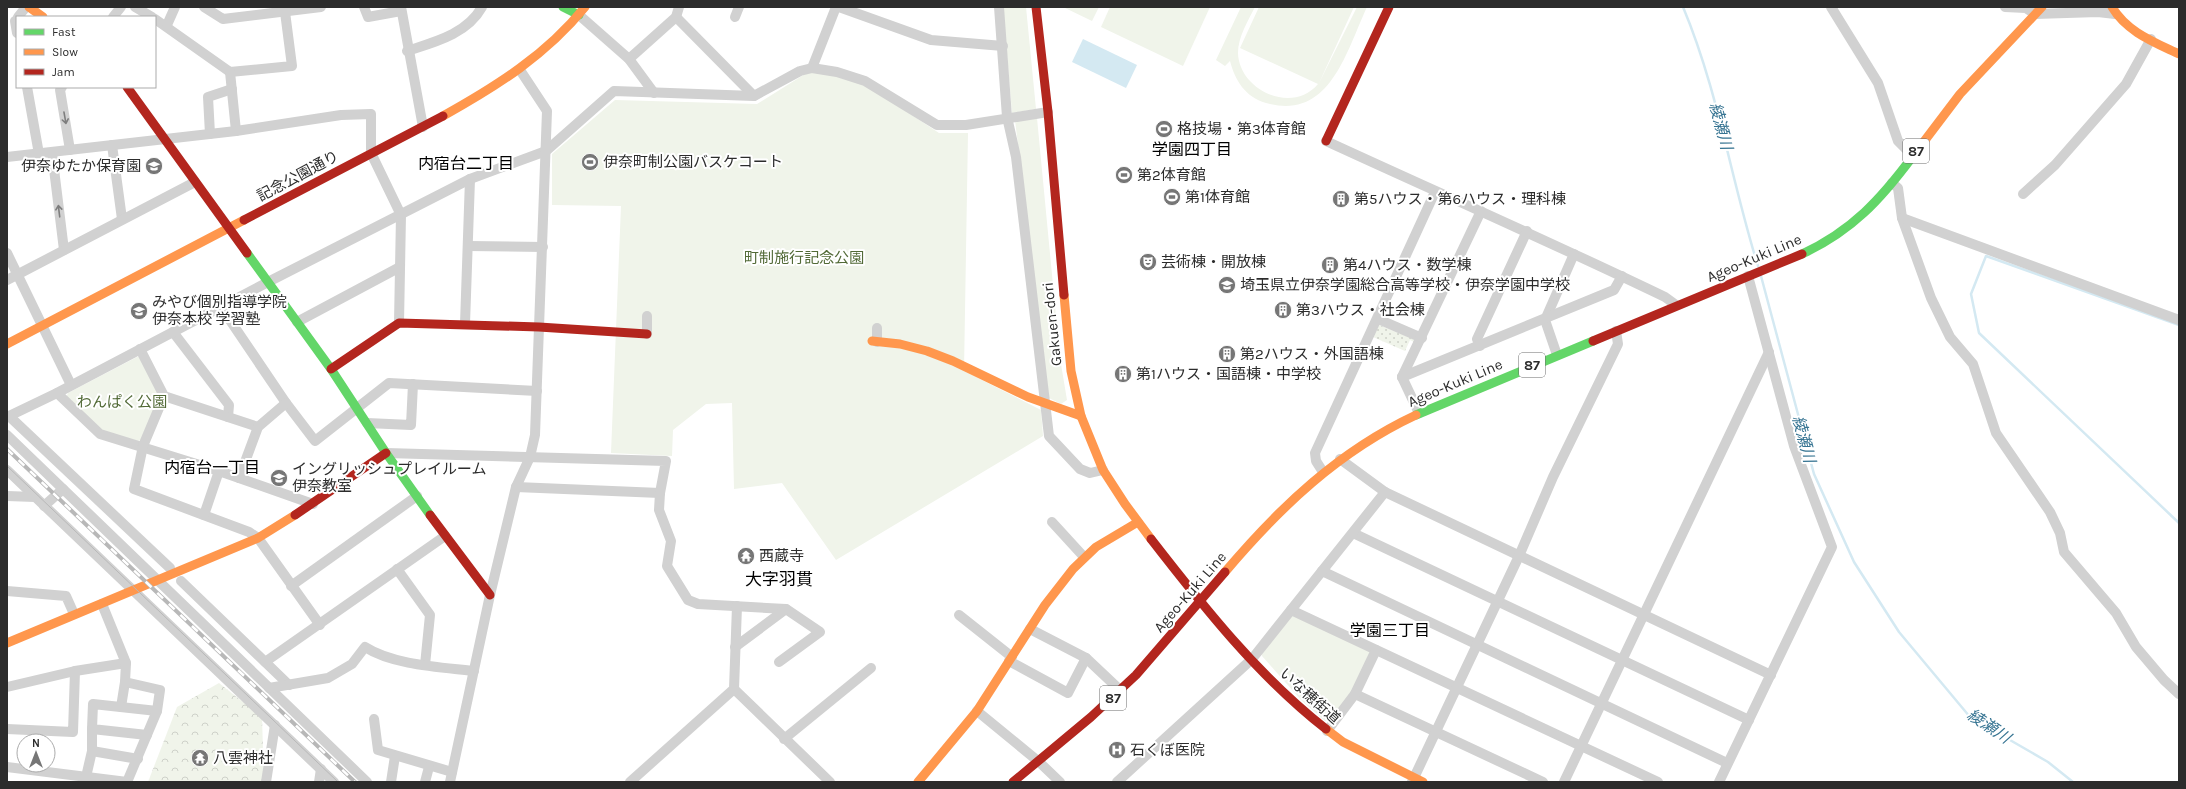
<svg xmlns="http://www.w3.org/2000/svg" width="2186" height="789" font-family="Karla,'Noto Sans JP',sans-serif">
<defs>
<pattern id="grass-dots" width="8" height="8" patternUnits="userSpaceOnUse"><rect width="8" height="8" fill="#f0f4ea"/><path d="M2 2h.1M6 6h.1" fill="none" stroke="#ced1c9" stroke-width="1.8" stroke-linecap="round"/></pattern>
<pattern id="forest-crowns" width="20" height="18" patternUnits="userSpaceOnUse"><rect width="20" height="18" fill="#f0f4ea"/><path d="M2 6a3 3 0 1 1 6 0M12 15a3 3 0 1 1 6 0" fill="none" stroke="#ced1c9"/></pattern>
</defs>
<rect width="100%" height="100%" fill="#fff"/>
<polygon fill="url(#grass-dots)" points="1379,325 1414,339 1414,342 1410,340 1405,351 1373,337"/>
<polygon fill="url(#forest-crowns)" points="219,683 262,717 264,782 148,782 177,707"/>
<g fill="#f0f4ea">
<polygon points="1003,7 1026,7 1036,109 1012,113"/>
<polygon points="1063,7 1099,7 1092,21"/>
<polygon points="1110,7 1210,7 1183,66 1101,27"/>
<path d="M1241 7H1255C1248 21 1238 37 1238 53 1239 90 1292 115 1318 84L1240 48 1259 7H1354L1319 83 1357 7H1367C1346 52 1330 121 1266 103 1245 97 1235 80 1230 61L1225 66 1216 60Z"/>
<polygon points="816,72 836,75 868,86 939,133 968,133 964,371 1041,410 1043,436 836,560 782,483 734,489 732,403 706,404 673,430 672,456 611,453 621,206 552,205 552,154 615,100 757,104 805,74"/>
<polygon points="1037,118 1060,358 1067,400 1061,404 1049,398 1015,120"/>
<polygon points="137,357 141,357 160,397 143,439 138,441 102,431 66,398 68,393"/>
<polygon points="1290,616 1295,616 1369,651 1370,655 1352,694 1329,721 1325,721 1301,700 1262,656 1262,651"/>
</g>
<polygon fill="#d4e9f2" points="1083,39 1137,65 1126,88 1072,62"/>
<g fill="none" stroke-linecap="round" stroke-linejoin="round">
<g stroke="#d4e9f2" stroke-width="2.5">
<path d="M1683 7C1718 90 1731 180 1758 266"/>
<polyline points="1761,276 1814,474 1854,562 1899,632 1970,717 2048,762 2073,782"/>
<polyline points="2179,325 1986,256 1971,294 1979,333 2179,523"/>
</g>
<g stroke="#d1d1d1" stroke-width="10">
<polyline points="135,7 152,17"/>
<polyline points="204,7 223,19 321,7"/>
<polyline points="364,7 368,17 401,11"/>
<polyline points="401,7 423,127"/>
<polyline points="839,7 931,40 1003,46"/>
<polyline points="999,7 1007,117 1016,157 1049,436 1080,469 1090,473 1103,470"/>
<polyline points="1831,7 1878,83 1898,141 1913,156"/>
<polyline points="2005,7 2026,8 2035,14 2098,12 2115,14"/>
<polyline points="579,15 629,59 654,93"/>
<polyline points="18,17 26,7"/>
<polyline points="113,17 121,7"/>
<polyline points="676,17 754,96"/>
<polyline points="735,17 739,7"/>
<polyline points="155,19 230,72 292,66 285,12"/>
<polyline points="15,21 17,33"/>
<polyline points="167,25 175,7"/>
<path d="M407 51C435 42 467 34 482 7"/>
<polyline points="629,59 676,17 679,7"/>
<polyline points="812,68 836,7"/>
<polyline points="230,72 236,131"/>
<polyline points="27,87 39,154"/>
<polyline points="62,87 60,90 70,150"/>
<polyline points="210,134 208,97 232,89"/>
<path d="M1326 141C1439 193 1553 243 1665 297L1676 305"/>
<polyline points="112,145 122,219"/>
<polyline points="52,153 64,250"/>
<polyline points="7,157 236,131 341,115 371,114 371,153 401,215 399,323"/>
<polyline points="1892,183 1898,188 1902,218 1931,298 1950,337 1973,364 1996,433 2050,512 2060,533 2064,552 2116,613 2136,647 2164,680 2179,694"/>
<polyline points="2023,194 2055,165 2126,84 2151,39"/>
<polyline points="1902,218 2179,320"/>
<polyline points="468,246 543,247"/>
<polyline points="7,253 71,385"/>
<polyline points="7,280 195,182"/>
<polyline points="221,307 286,403 315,441 389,383 537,391"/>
<polyline points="1378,319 1422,338"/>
<polyline points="297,322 400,267"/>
<polyline points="465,324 470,179"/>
<polyline points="173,332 229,405 228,417"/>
<polyline points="647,334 647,316"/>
<polyline points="877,342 877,328"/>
<polyline points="1480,346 1477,339 1527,231"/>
<polyline points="140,349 164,396 258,427"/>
<polyline points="1557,355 1545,320 1574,254"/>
<polyline points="1402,377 1614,290 1622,276"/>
<polyline points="1402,377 1481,211"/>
<polyline points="1402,377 1419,413"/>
<polyline points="57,393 100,434 219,471 313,504"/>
<polyline points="164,396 143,446 134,489 249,532 258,538 320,625"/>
<polyline points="9,416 170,568"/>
<polyline points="7,417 57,393 268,282 470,179 546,151 614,91 754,96 800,71 812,68 837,72 865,81 937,125 966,125 1048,112"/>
<polyline points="367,423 411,425 413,384"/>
<polyline points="7,435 367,782"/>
<polyline points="386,453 666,461 660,493 516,487"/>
<polyline points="1340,459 1385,492 1771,675"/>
<polyline points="7,470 334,782"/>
<polyline points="1323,472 1316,461 1315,453 1435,192"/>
<polyline points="239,478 258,427 286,403"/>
<polyline points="660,493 659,510 671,541 667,566 688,600 698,604 786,609 820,632 779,662"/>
<polyline points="7,496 35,497"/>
<polyline points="44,506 63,489"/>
<polyline points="204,515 219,471"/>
<polyline points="1052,522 1084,557"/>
<polyline points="1353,533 1749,720"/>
<polyline points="397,569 430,615 425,665"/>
<polyline points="1322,571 1727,763"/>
<polyline points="181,581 289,685"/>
<polyline points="291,586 417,496"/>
<polyline points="7,591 66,596 74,614"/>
<polyline points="1291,610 1658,782"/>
<polyline points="959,615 1012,657"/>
<polyline points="735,647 786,609"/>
<polyline points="1086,658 1121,691"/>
<polyline points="1009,661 1068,693 1086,658 1030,629"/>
<polyline points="265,662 445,536"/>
<polyline points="7,687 75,671 126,663"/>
<path d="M269 688 328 678 352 664 365 647C393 665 440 667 474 671"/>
<polyline points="734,689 830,782"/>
<polyline points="1355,694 1543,782"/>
<polyline points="121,707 125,682"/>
<polyline points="977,711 1038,761 1060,782"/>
<polyline points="374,719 378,750 452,772"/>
<polyline points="7,729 73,732 75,671"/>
<polyline points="1327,731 1355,694 1376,650"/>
<polyline points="147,735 92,729 93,704 157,711"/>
<polyline points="784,739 871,668"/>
<polyline points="92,751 138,759"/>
<polyline points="7,767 127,782 157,711 160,690 125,682 126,663 102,604"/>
<polyline points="86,777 92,751 92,729"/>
<polyline points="266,782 275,725"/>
<polyline points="319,782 321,769"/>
<polyline points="391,782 395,756"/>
<polyline points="425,782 429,767"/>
<polyline points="450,782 490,595 516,487 530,457 535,435 547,111 520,70"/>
<polyline points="630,782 734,689 737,606"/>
<polyline points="1117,782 1252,659 1385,492"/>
<polyline points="1412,782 1519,556 1553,477 1618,344 1616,331"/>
<polyline points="1564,782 1769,352"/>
<polyline points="1719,782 1832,547 1794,446 1748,276"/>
</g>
<g stroke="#63d668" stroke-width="9">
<polyline points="563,7 579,15"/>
<polyline points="247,253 331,369 386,453 430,515"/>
<path d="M1802 254C1852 231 1881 199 1913 156"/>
<polyline points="1416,415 1593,341"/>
</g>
<g stroke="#ff974d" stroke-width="9">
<polyline points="29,7 43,17"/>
<path d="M2112 7C2127 32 2154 42 2179 54"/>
<path d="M443 116C497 86 546 55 585 7"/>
<polyline points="1913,156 1960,94 2042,7"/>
<polyline points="1064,295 1071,371 1081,416 1103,470 1125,504 1151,539"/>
<polyline points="872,341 900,344 927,351 953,361 1028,397 1081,416"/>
<polyline points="7,344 244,220"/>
<path d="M1225 572C1280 507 1339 451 1416 415"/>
<polyline points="7,643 258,538 295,515"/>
<polyline points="1326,729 1343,742 1423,782"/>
<polyline points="918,782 977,711 1045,605 1073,569 1096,547 1138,522"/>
</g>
<g stroke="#b3261e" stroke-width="9">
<polyline points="1036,7 1048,112 1064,295"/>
<polyline points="127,87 247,253"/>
<polyline points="1326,141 1389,7"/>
<polyline points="244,220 443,116"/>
<polyline points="1593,341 1802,254"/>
<polyline points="331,369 399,323 539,327 647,334"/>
<polyline points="295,515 386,453"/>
<polyline points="430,515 490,595"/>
<path d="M1151 539C1203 606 1258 676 1326 729"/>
<polyline points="1013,782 1091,717 1136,675 1225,572"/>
</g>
<polyline stroke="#b8b8b8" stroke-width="1" points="7,466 338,782"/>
<defs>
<polyline id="rail" points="7,449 355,782"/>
</defs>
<use href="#rail" stroke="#b8b8b8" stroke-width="4"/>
<use href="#rail" stroke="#fff" stroke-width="2.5" stroke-dasharray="8" stroke-linecap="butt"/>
</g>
<defs><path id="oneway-shaft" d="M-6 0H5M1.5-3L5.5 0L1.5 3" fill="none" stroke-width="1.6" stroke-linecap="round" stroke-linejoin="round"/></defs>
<g stroke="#7e7e7e">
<use href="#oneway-shaft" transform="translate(65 118) rotate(80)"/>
<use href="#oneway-shaft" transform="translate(59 211) rotate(-97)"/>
</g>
<defs>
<symbol id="stadium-disc" viewBox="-11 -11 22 22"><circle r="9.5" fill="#767676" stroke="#fff"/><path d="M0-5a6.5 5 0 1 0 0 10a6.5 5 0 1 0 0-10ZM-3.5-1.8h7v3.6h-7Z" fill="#fff"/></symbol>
<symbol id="school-disc" viewBox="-11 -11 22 22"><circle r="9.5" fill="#767676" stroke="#fff"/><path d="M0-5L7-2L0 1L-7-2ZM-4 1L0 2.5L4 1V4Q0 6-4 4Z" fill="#fff"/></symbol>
<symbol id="building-disc" viewBox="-11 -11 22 22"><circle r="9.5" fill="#767676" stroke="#fff"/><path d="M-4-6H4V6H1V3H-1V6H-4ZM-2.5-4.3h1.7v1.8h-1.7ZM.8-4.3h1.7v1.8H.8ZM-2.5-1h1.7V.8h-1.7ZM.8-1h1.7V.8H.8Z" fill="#fff"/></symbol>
<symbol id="theatre-disc" viewBox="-11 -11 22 22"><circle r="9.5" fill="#767676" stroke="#fff"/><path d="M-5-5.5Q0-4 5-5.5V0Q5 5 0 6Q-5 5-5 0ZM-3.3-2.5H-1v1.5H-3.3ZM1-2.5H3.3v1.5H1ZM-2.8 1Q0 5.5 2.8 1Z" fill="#fff"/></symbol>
<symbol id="temple-disc" viewBox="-11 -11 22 22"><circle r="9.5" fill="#767676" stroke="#fff"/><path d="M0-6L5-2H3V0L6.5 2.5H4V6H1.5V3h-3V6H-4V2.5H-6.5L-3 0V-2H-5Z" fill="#fff"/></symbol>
<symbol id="hospital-disc" viewBox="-11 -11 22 22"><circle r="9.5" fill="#767676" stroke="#fff"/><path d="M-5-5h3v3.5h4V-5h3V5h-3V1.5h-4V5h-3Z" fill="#fff"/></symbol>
</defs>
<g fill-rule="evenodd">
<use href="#stadium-disc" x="1154" y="119" width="20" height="20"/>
<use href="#stadium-disc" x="580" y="152" width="20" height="20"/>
<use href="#school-disc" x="144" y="156" width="20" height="20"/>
<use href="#stadium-disc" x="1114" y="165" width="20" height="20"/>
<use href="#stadium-disc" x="1162" y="187" width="20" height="20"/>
<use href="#building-disc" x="1331" y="189" width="20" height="20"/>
<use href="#theatre-disc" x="1138" y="252" width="20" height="20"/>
<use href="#building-disc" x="1320" y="255" width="20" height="20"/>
<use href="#school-disc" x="1217" y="275" width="20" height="20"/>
<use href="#building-disc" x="1273" y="300" width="20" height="20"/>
<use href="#school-disc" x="129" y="301" width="20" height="20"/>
<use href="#building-disc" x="1217" y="344" width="20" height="20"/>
<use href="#building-disc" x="1113" y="364" width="20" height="20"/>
<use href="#school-disc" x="269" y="468" width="20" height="20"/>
<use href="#temple-disc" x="736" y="546" width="20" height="20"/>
<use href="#hospital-disc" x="1107" y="740" width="20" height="20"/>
<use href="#temple-disc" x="190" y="748" width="20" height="20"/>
</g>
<g text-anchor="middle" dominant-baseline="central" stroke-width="4" stroke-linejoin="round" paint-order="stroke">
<g fill="#fff" stroke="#6b6b6b" stroke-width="1">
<rect x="1903" y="139" width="26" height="24" rx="3"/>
<rect x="1519" y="353" width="26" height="24" rx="3"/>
<rect x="1100" y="686" width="26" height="24" rx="3"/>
</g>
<g font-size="14" font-weight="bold" fill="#2c2c2c">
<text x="1916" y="151">87</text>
<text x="1532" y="365">87</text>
<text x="1113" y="698">87</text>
</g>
<g font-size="15" fill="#2c2c2c" stroke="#fff" text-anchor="start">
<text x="1177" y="129">格技場・第3体育館</text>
<text x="603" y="162">伊奈町制公園バスケコート</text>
<text x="141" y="166" text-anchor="end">伊奈ゆたか保育園</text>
<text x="1137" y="175">第2体育館</text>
<text x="1185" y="197">第1体育館</text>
<text x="1354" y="199">第5ハウス・第6ハウス・理科棟</text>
<text x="1161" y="262">芸術棟・開放棟</text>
<text x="1343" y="265">第4ハウス・数学棟</text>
<text x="1240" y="285">埼玉県立伊奈学園総合高等学校・伊奈学園中学校</text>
<text x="152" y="302">みやび個別指導学院<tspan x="152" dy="17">伊奈本校 学習塾</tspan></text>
<text x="1296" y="310">第3ハウス・社会棟</text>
<text x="1240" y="354">第2ハウス・外国語棟</text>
<text x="1136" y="374">第1ハウス・国語棟・中学校</text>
<text x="292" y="469">イングリッシュプレイルーム<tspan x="292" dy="17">伊奈教室</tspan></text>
<text x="759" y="556">西蔵寺</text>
<text x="1130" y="750">石くぼ医院</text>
<text x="213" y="758">八雲神社</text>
</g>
<g font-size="15" fill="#2c2c2c" stroke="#fff">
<text transform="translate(298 176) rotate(-28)">記念公園通り</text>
<text transform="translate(1754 258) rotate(-23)">Ageo-Kuki Line</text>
<text transform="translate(1052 324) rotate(-96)">Gakuen-dori</text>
<text transform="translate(1455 383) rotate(-23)">Ageo-Kuki Line</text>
<text transform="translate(1190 592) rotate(-49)">Ageo-Kuki Line</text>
<text transform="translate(1310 696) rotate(42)">いな穂街道</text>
</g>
<g font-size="15" fill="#526a37" stroke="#fff">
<text x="804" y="258">町制施行記念公園</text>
<text x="122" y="402">わんぱく公園</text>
</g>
<g font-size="16" font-style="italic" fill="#367492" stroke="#fff">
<text transform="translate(1721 126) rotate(75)">綾瀬川</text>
<text transform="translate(1804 439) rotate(75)">綾瀬川</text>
<text transform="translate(1989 726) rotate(34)">綾瀬川</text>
</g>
<g font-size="16" fill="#000" stroke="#fff">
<text x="1192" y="149">学園四丁目</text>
<text x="466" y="163">内宿台二丁目</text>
<text x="212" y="467">内宿台一丁目</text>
<text x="1390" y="630">学園三丁目</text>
</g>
<g font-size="17" fill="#000" stroke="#fff">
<text x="779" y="579">大字羽貫</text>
</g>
</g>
<rect width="2186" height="789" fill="none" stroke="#2c2c2c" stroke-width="16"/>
<rect x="16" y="16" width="140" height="72" fill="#ffffff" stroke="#ababab"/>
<rect x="24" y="29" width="20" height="6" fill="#63d668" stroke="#ababab"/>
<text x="52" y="36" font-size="12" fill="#2c2c2c">Fast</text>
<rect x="24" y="49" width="20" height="6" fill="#ff974d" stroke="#ababab"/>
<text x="52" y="56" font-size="12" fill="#2c2c2c">Slow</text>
<rect x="24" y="69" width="20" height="6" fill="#b3261e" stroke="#ababab"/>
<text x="52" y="76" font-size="12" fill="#2c2c2c">Jam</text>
<g transform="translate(36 753)"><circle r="19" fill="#ffffff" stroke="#ababab"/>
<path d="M0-3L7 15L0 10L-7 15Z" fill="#767676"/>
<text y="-6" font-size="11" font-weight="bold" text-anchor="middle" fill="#2c2c2c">N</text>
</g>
</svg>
